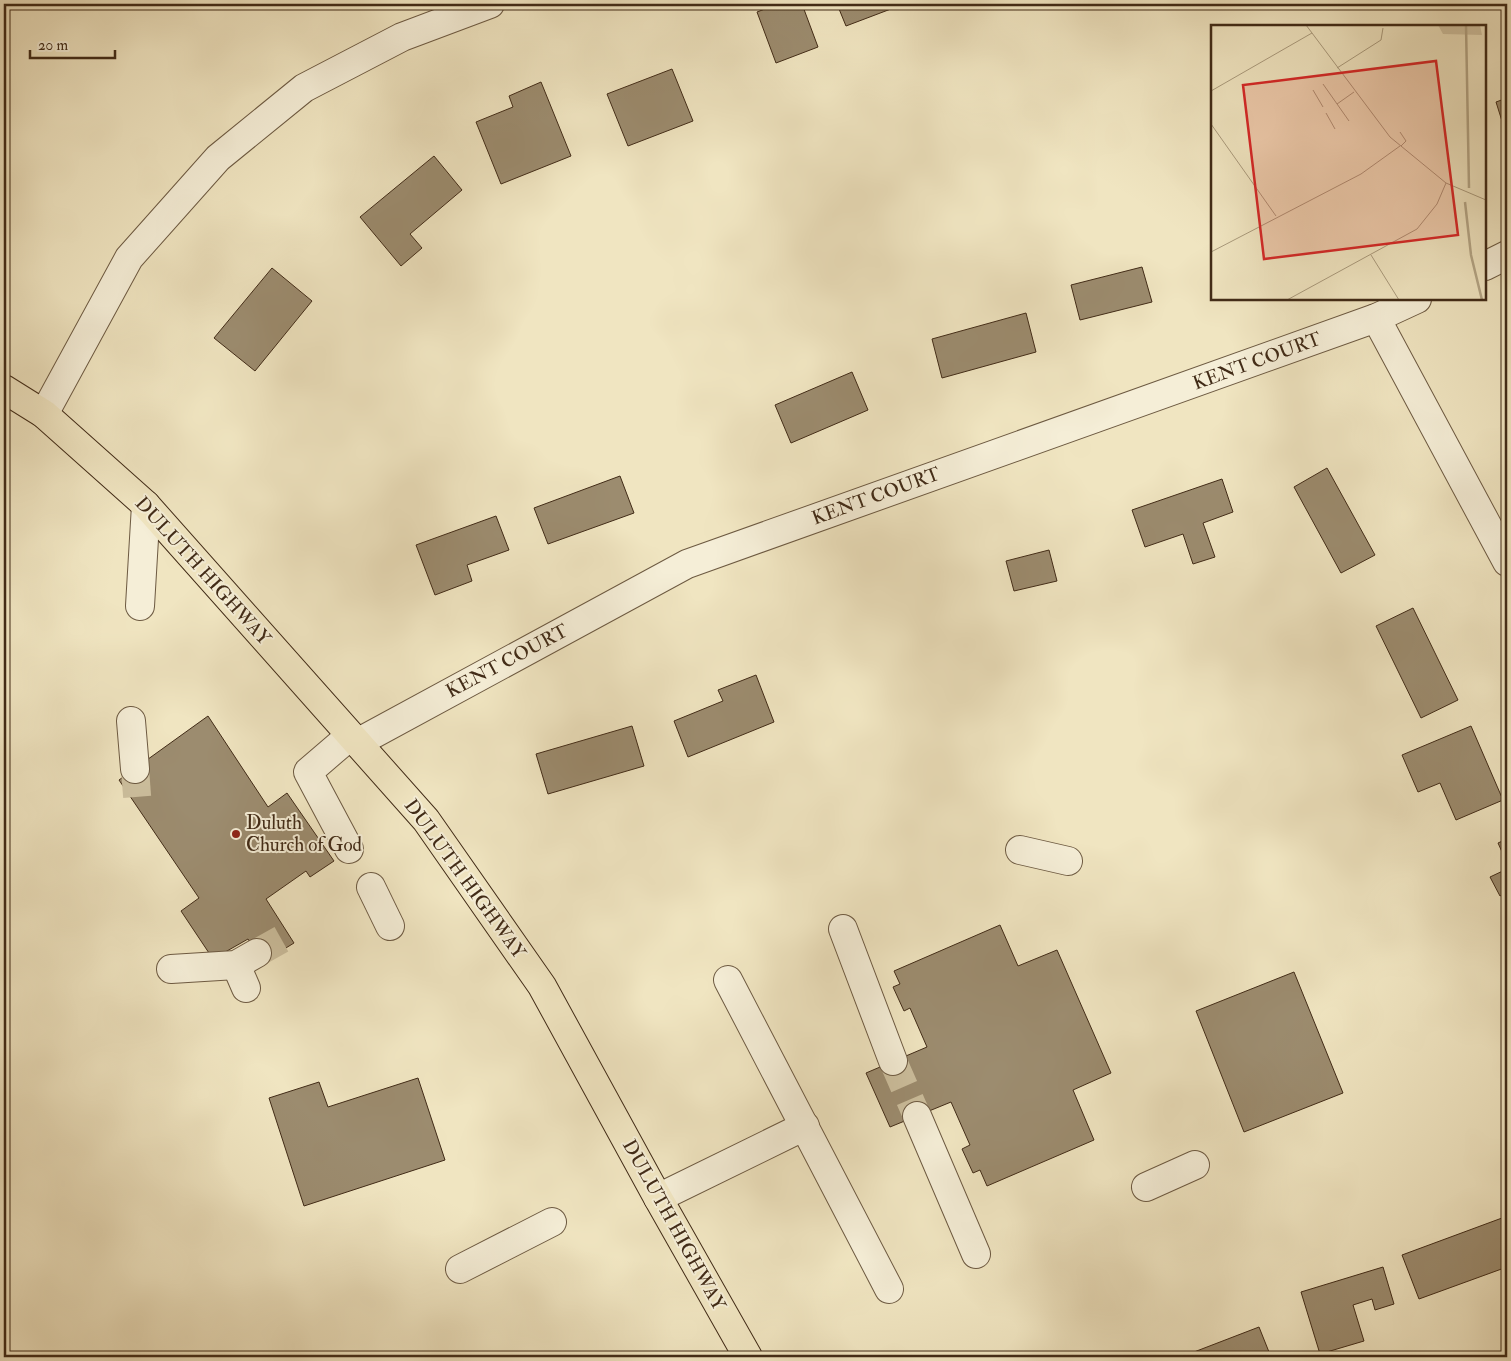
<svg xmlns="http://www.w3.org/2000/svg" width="1511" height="1361" font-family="'IM FELL Double Pica',serif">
<rect width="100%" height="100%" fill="#f0e5c1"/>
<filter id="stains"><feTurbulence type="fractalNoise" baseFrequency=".004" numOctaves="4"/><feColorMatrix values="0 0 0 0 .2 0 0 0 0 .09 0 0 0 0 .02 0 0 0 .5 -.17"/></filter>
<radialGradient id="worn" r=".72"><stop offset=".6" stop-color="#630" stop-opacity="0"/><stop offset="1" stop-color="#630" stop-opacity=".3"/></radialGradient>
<g fill="#9c8c6f" stroke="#412b17">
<polygon points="778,4 802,4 818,47 776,63 757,12"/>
<polygon points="837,4 904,4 846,26"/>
<polygon points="672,69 693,121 628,146 607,94"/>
<polygon points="541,82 571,156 501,184 476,122 513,107 509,96"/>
<polygon points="1507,98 1507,137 1496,102"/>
<polygon points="434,156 462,190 410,234 422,248 401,266 360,217"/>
<polygon points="1142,267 1152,302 1080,320 1071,285"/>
<polygon points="272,268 312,301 255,371 214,338"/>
<polygon points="1026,313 1036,352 942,378 932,339"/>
<polygon points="852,372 868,410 791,443 775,405"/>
<polygon points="1327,468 1375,555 1341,573 1294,487"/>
<polygon points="620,476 634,513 548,544 534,508"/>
<polygon points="1222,479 1233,512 1203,523 1215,557 1193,564 1183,534 1145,547 1132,510"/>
<polygon points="496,516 509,550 467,565 472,581 435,595 416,545"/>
<polygon points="1049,550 1057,581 1014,591 1006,561"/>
<polygon points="1413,608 1458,700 1421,718 1376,626"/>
<polygon points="756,675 774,722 688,757 674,721 723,701 718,690"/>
<polygon points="208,716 268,807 287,793 334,861 310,877 306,871 266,899 294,943 263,962 248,939 213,959 181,911 199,898 119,780"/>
<polygon points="632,726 644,766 548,794 536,754"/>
<polygon points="1471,726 1503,800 1456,820 1440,783 1418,792 1402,755"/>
<polygon points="1507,839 1507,863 1498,843"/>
<polygon points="1507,869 1507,892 1500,896 1490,877"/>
<polygon points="1000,925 1018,966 1057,950 1111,1073 1073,1090 1094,1140 987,1186 980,1170 973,1173 962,1149 970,1145 951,1102 890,1127 866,1073 927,1047 910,1008 904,1011 893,987 900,984 894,971"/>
<polygon points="1294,972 1343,1093 1244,1132 1196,1011"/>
<polygon points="418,1078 445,1160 304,1206 269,1098 319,1082 328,1107"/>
<polygon points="1502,1218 1507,1233 1507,1267 1419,1299 1402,1255"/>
<polygon points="1383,1267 1394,1304 1375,1310 1372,1299 1353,1305 1364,1341 1320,1354 1301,1292"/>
<polygon points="1259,1327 1271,1357 1181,1357"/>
</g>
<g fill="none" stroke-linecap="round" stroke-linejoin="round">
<g stroke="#cdc09f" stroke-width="28" stroke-dasharray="28 14" stroke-linecap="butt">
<polyline points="135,769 138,808"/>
<polyline points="257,953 289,935"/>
<polyline points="893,1061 917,1116"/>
</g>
<defs>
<g id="minor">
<polyline points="1485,266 1507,255"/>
<polyline points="1376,318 1507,562"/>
<polyline points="44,414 129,258 218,158 304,88 402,37 490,4"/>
<polyline points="140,606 146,505"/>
<polyline points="131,721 135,769"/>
<polyline points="357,743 687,564 1376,318 1417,299"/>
<polyline points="349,849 308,772 350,736"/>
<polyline points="1020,850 1068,861"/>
<polyline points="371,887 390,926"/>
<polyline points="843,929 893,1061"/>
<polyline points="236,965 246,988"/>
<polyline points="171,969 236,965 257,953"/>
<polyline points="728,980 889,1289"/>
<polyline points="917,1116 976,1254"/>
<polyline points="1146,1187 1195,1165"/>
<polyline points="658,1198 805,1126"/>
<polyline points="460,1269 552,1222"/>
</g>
<polyline id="major" points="4,389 44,414 146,505 426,820 542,986 658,1198 748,1357"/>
</defs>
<use href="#minor" stroke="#6d5a42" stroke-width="30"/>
<use href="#major" stroke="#412b17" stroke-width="30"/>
<use href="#minor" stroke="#f5eed7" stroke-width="28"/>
<use href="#major" stroke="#f0e5c1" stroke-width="28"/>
</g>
<circle fill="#8f2418" stroke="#f5eed7" stroke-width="2" cx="236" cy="834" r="5"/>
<g text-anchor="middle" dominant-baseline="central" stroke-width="4" stroke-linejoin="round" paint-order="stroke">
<g font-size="19" fill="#412b17" stroke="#f5eed7">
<text transform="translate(1257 361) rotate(-20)">KENT COURT</text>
<text transform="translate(876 496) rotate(-20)">KENT COURT</text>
<text transform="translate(203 571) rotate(48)">DULUTH HIGHWAY</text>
<text transform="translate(507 661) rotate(-28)">KENT COURT</text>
<text transform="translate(465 879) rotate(54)">DULUTH HIGHWAY</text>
<text transform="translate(674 1225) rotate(61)">DULUTH HIGHWAY</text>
</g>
<g font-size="19" fill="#412b17" stroke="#f5eed7" text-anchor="start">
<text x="246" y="823">Duluth<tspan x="246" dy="22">Church of God</tspan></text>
</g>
</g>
<g transform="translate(1211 25)">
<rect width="275" height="275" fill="#f0e5c1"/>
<path d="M227 0H269L271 10 232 9Z" fill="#d2c5a4"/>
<path fill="none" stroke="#b4a687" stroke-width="2.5" d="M255 0 258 163M254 177 260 230 271 275"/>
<path fill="none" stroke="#aa9b7d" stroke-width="1" d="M95 0 179 112 235 158 275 175M126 43 170 15 172 3M112 59 138 96M102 65 112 82M0 66 101 8M126 79 143 67M115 88 124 104M0 99 65 191M189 107 195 116 190 121M0 227 150 149 189 121M160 230 188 275M76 275 206 204 226 179 235 158"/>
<path fill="#d62828" fill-opacity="0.15" stroke="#d62828" stroke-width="2.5" d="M225 36 247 210 53 234 32 60Z"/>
<rect width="275" height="275" fill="none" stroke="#412b17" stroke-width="2.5"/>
</g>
<rect width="1511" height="1361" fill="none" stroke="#f0e5c1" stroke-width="20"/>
<rect x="5" y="5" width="1501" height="1351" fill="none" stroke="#412b17" stroke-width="2.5"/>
<rect x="10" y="10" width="1491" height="1341" fill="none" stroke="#412b17"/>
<path d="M30 50v8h85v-8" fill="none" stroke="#412b17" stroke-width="2.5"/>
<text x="38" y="50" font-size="15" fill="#412b17" stroke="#f5eed7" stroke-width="4" paint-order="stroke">20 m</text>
<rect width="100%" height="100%" filter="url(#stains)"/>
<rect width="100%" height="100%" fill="url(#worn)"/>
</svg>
